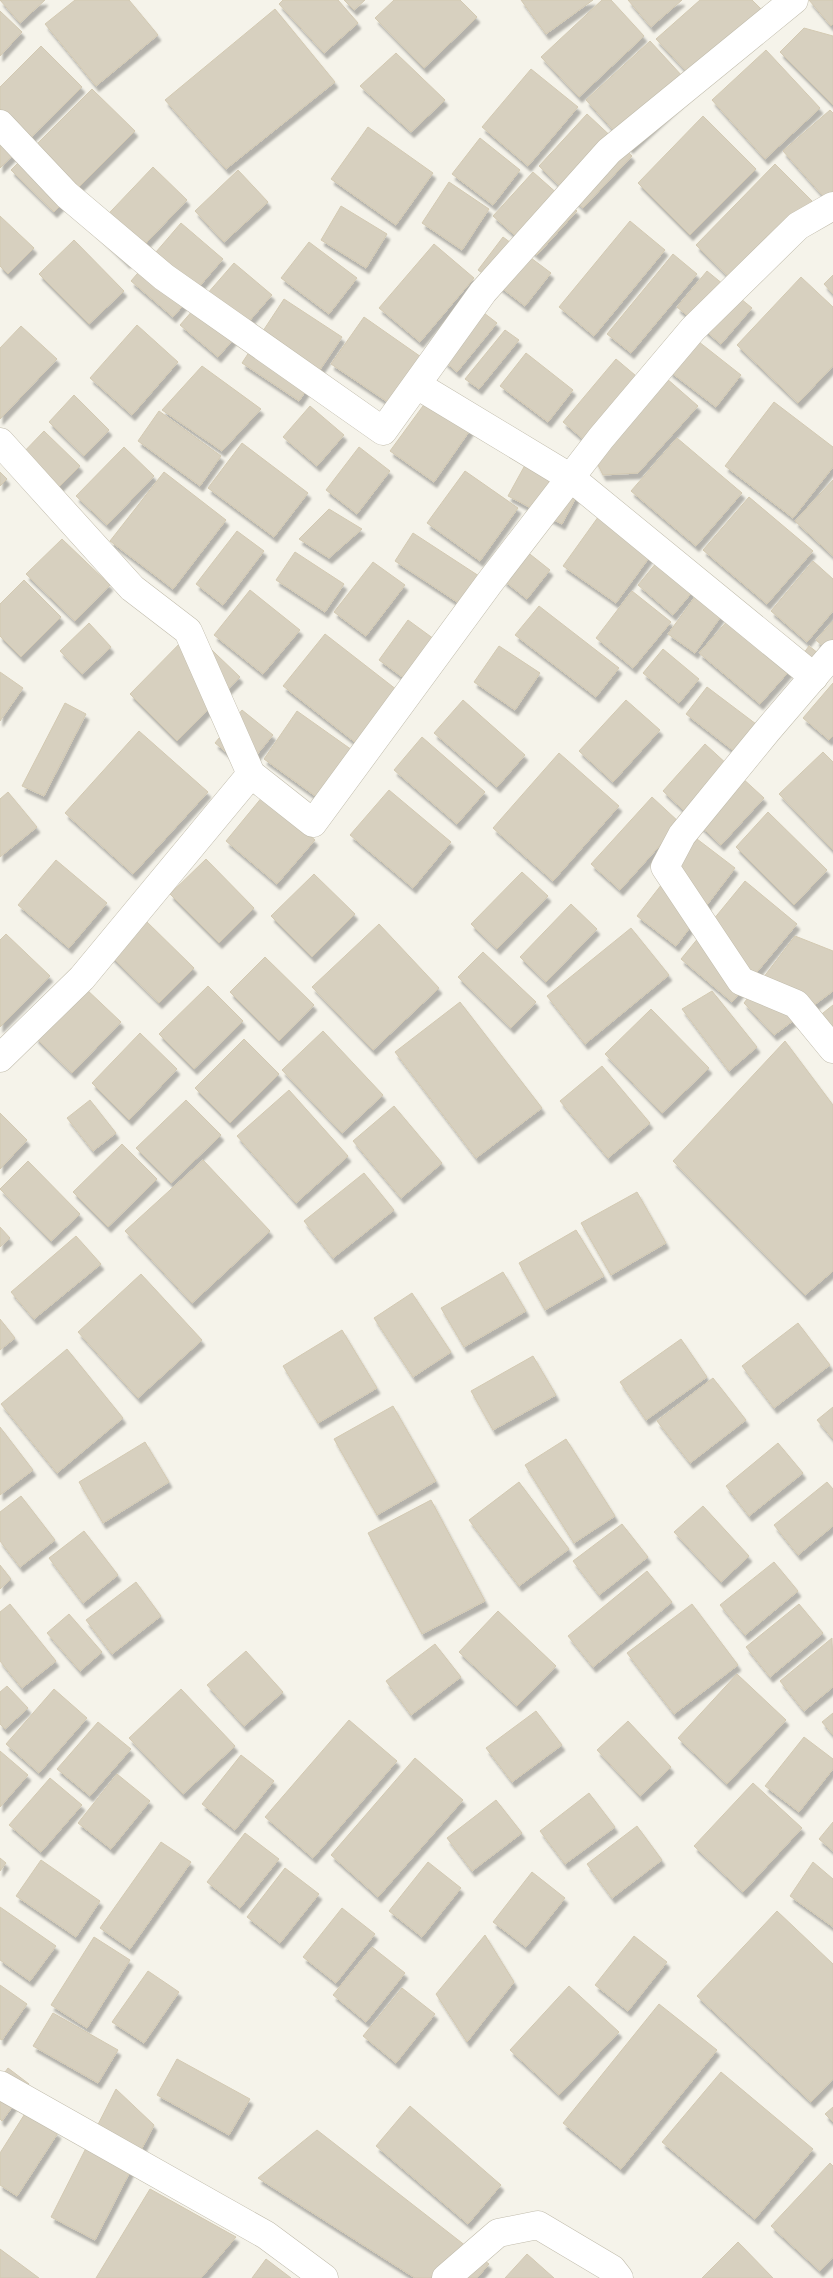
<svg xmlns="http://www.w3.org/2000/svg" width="833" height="2278" font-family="Rubik,sans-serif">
<defs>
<filter id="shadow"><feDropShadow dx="3" dy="5.5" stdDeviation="1" flood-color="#0004"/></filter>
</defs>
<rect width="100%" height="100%" fill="#f5f3ea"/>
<g fill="#d7d0bf" stroke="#d3c9b2" filter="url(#shadow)">
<polygon points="0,0 45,0 20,23"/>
<polygon points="75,0 129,0 158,35 96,86 45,24"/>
<polygon points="283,0 338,0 358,23 324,53 279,4"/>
<polygon points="344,0 365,0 354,10"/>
<polygon points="394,0 460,0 477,17 424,68 375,18"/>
<polygon points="521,0 593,0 546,34"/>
<polygon points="602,0 611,0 644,36 579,97 541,57"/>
<polygon points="628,0 682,0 651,27"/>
<polygon points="700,0 752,0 762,10 690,75 656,39"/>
<polygon points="809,0 833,0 833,24 831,26"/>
<polygon points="275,9 335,82 226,169 165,100"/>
<polygon points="0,11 22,32 0,56"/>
<polygon points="804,28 833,36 833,105 780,52"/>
<polygon points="650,41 694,89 630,148 586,100"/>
<polygon points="41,46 82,87 0,168 0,87"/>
<polygon points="766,50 820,108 765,159 712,100"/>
<polygon points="396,53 445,100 411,132 360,86"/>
<polygon points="531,69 578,107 528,166 482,127"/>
<polygon points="92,89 135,131 54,212 11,170"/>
<polygon points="830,110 833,113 833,204 831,205 783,151"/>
<polygon points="587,114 632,156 583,208 539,166"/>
<polygon points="703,116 756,169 690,235 638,183"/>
<polygon points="368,127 433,173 396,225 331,179"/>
<polygon points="480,138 520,170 493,205 452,174"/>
<polygon points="775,164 812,201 733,281 696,245"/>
<polygon points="153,167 187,200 127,263 93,230"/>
<polygon points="238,170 268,202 224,242 195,211"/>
<polygon points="533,172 577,211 537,255 493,216"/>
<polygon points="449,182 489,209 462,250 422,223"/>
<polygon points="341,206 387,234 366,268 321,240"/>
<polygon points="0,216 34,248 8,274 0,266"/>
<polygon points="630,221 665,250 594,336 559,307"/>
<polygon points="181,223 223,259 173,317 131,281"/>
<polygon points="503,237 551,273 525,306 478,270"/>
<polygon points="74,240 124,291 89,324 39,274"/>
<polygon points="309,242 357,278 329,314 281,278"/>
<polygon points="434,244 474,278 420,342 379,308"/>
<polygon points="673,254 697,274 631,353 607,334"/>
<polygon points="234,263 272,295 218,357 180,325"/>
<polygon points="707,271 752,308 721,344 677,307"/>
<polygon points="833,275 833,294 824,284"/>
<polygon points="801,277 833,307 833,366 798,403 737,345"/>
<polygon points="284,299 342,337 299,401 242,363"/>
<polygon points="484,313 497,323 457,372 444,361"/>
<polygon points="364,317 424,359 392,405 331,364"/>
<polygon points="137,325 178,362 132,415 90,378"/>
<polygon points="21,326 57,359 0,419 0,348"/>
<polygon points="505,330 519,340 479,389 465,379"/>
<polygon points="694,338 741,375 716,407 669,371"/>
<polygon points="526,353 573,390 548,422 500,386"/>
<polygon points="616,359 642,381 589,444 563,422"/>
<polygon points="202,366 261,409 222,451 162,410"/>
<polygon points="666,378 698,406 638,473 603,475 595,459"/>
<polygon points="74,395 109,430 84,456 49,422"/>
<polygon points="431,395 473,426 434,482 390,451"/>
<polygon points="774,402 833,447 833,467 793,518 725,466"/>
<polygon points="310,406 344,435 317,466 283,437"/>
<polygon points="159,411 221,456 200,486 138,441"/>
<polygon points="44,431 80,466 54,492 19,457"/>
<polygon points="677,438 742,493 696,546 631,491"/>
<polygon points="242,443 308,493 274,537 208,488"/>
<polygon points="124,447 154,476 107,525 76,496"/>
<polygon points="359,447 390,471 357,514 326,490"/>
<polygon points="530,456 583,484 562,524 508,496"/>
<polygon points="465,471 518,508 480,561 427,523"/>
<polygon points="0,472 7,479 0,486"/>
<polygon points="164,472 226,520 173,589 110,541"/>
<polygon points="833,480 833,556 795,521"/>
<polygon points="749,497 813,551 767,604 703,550"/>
<polygon points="329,509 362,529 329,558 299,539"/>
<polygon points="601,513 654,551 616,603 563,566"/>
<polygon points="237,531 264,551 223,605 196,584"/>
<polygon points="413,533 479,576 460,604 395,561"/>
<polygon points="62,539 110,585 75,621 26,574"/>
<polygon points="526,551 550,570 527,599 503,580"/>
<polygon points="295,552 344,584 325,612 276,580"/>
<polygon points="813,561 833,579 833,611 807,642 771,611"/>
<polygon points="373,562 405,585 366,636 334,612"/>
<polygon points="657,562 693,591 673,615 638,585"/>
<polygon points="24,580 61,617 21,657 0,636 0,604"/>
<polygon points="250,590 300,630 263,674 214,635"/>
<polygon points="632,591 671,622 633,668 596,638"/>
<polygon points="697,594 724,612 695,653 668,634"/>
<polygon points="539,606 619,668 596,697 515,635"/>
<polygon points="730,618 791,669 760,704 699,653"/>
<polygon points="408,620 434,639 405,679 379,660"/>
<polygon points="833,621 833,655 816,640"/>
<polygon points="89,623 111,647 82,674 60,651"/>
<polygon points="192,631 240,677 177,741 130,694"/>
<polygon points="325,634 397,690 356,743 283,686"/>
<polygon points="499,646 540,673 515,710 474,682"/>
<polygon points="809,646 823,657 798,661"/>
<polygon points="663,649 699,679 679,703 643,673"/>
<polygon points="0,672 23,688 0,721"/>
<polygon points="833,683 833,736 829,740 803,718"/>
<polygon points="707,687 756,724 735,752 686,714"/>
<polygon points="463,700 525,755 497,787 434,733"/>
<polygon points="626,700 660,730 613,782 579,751"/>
<polygon points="65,703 86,714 44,796 22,786"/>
<polygon points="242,710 273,735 246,768 215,743"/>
<polygon points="297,711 352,750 318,798 264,759"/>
<polygon points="139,731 208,792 133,874 65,813"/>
<polygon points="422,737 485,792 457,824 394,770"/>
<polygon points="705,744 764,798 721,845 663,791"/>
<polygon points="823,752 833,762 833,850 779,794"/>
<polygon points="559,753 619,806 553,881 493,828"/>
<polygon points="389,790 451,842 413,888 350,835"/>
<polygon points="8,792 37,827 0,857 0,799"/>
<polygon points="263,796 315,840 277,884 226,841"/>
<polygon points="652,797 680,823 620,890 591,864"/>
<polygon points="768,812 827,870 794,905 736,847"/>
<polygon points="697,839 735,868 676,946 637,916"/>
<polygon points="206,859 254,908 219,943 170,894"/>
<polygon points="56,860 107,903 69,948 18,905"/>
<polygon points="522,872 548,896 497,949 471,924"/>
<polygon points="314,874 355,914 312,957 271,916"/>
<polygon points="745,881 797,924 732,1002 681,959"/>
<polygon points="571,904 597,929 546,982 520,957"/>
<polygon points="145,920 194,968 159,1003 110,955"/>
<polygon points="379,924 439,988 373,1050 312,987"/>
<polygon points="631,928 669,975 585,1044 547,996"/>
<polygon points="6,934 50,976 0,1027 0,940"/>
<polygon points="795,936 833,951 833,991 774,1035 744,1003"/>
<polygon points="483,952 536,1002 511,1028 458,977"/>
<polygon points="265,957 314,1005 279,1041 230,992"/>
<polygon points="208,986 243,1021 194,1069 159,1034"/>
<polygon points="84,987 121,1022 72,1073 35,1037"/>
<polygon points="712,991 757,1047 729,1071 682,1009"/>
<polygon points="460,1002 542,1108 476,1158 395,1052"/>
<polygon points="833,1005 833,1034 818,1017"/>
<polygon points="651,1009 709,1068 662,1113 605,1054"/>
<polygon points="323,1031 383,1095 342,1133 282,1070"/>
<polygon points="140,1033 177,1069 129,1120 92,1083"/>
<polygon points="244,1039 279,1074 230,1123 195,1088"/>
<polygon points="785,1041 833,1105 833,1271 805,1295 673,1161"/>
<polygon points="602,1066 650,1123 608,1158 560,1101"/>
<polygon points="289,1090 348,1156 296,1203 237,1136"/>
<polygon points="90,1100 116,1133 93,1151 67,1118"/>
<polygon points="186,1100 221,1135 171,1183 136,1148"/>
<polygon points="394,1106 442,1163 401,1198 353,1141"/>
<polygon points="0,1113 27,1140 0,1169"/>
<polygon points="122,1144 157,1179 108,1227 73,1192"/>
<polygon points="203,1160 270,1231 192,1303 125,1231"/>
<polygon points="28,1161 80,1214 51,1241 0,1189"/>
<polygon points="364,1173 394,1210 333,1258 304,1221"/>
<polygon points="637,1192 666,1243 611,1275 581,1223"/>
<polygon points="0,1227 10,1238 0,1247"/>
<polygon points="576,1230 604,1276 545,1310 519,1263"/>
<polygon points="76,1236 101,1264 34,1319 11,1292"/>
<polygon points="503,1272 526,1311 464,1347 441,1308"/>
<polygon points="141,1274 202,1340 138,1398 78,1332"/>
<polygon points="412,1293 451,1352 413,1377 374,1318"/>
<polygon points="0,1319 15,1338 0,1350"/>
<polygon points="798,1323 830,1365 774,1408 742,1366"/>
<polygon points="342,1330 377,1388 318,1423 283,1366"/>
<polygon points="681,1339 707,1377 646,1420 620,1382"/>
<polygon points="67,1349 123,1418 57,1473 1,1404"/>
<polygon points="533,1356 556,1395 493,1430 471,1391"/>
<polygon points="713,1378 746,1420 690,1463 657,1421"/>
<polygon points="393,1406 436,1481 377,1515 334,1439"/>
<polygon points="833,1407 833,1439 817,1420"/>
<polygon points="0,1427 33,1470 0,1495"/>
<polygon points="566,1439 615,1516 574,1543 525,1465"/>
<polygon points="145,1442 169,1482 103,1523 79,1482"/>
<polygon points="778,1443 803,1473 749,1516 726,1486"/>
<polygon points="519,1482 569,1549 519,1586 469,1520"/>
<polygon points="827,1482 833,1489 833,1526 798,1555 774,1525"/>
<polygon points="21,1496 55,1540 20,1567 0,1541 0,1512"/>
<polygon points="431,1500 485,1601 422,1634 368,1533"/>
<polygon points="703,1506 749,1556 721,1582 674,1532"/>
<polygon points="622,1524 648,1557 599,1595 573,1561"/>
<polygon points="84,1531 118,1575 83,1603 49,1558"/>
<polygon points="774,1562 798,1591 745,1635 720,1605"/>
<polygon points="0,1565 11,1579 0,1589"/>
<polygon points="647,1571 672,1602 593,1667 568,1636"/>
<polygon points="136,1582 161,1616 112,1654 86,1620"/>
<polygon points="10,1604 56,1661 22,1688 0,1661 0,1612"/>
<polygon points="692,1604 738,1665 674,1714 627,1653"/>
<polygon points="799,1604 823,1633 770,1677 746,1647"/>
<polygon points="498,1611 556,1666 517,1706 459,1652"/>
<polygon points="69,1614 102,1652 80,1671 47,1633"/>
<polygon points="832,1638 833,1687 804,1711 780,1681"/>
<polygon points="435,1644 461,1677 411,1715 386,1681"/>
<polygon points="246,1651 283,1692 244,1726 207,1685"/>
<polygon points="737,1674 786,1720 727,1784 678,1738"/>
<polygon points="7,1686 28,1708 5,1729 0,1724 0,1692"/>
<polygon points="54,1689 87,1718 39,1773 6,1744"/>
<polygon points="181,1689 235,1746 183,1794 129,1738"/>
<polygon points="536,1711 562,1745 512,1782 486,1748"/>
<polygon points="833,1713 833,1735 822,1722"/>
<polygon points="349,1720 397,1761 313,1858 265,1817"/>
<polygon points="628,1721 671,1767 640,1796 597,1750"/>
<polygon points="98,1722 131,1749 90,1796 57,1769"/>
<polygon points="804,1737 833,1759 833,1769 799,1812 765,1786"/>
<polygon points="0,1751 28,1775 0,1807"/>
<polygon points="241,1755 274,1781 235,1830 202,1804"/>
<polygon points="415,1758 463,1800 378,1897 331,1855"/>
<polygon points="117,1774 150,1801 111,1849 78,1823"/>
<polygon points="50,1778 82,1805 41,1852 9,1825"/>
<polygon points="753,1783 802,1828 743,1892 694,1846"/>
<polygon points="589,1793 615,1827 565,1864 540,1831"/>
<polygon points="496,1800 522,1833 472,1871 447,1838"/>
<polygon points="833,1822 833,1851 819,1839"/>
<polygon points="637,1826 662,1860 612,1898 587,1864"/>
<polygon points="245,1833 279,1859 240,1908 207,1882"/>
<polygon points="161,1842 191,1862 130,1949 100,1928"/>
<polygon points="0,1858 6,1863 0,1871"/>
<polygon points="41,1860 100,1901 76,1937 16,1896"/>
<polygon points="428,1862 461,1888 422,1937 389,1911"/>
<polygon points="813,1862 833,1879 833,1927 790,1896"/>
<polygon points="285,1868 319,1894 280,1943 247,1917"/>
<polygon points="532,1872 565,1898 526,1947 493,1922"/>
<polygon points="0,1907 56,1946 30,1981 0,1960"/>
<polygon points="342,1908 375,1934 336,1983 303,1957"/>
<polygon points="777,1911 833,1964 833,2079 811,2102 697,1996"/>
<polygon points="485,1935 514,1982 467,2042 436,1994"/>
<polygon points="634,1936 667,1962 628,2011 595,1985"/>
<polygon points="94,1937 130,1960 87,2028 51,2005"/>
<polygon points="372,1947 405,1973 366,2022 333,1995"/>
<polygon points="148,1971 179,1992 144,2043 112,2022"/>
<polygon points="0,1985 27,2004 2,2040 0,2039"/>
<polygon points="569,1986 619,2032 559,2095 510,2050"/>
<polygon points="402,1988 435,2014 396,2063 363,2036"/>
<polygon points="659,2004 717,2050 621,2169 563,2123"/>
<polygon points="53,2013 118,2050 98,2083 33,2046"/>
<polygon points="177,2059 250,2099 229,2135 157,2095"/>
<polygon points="8,2068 29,2084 2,2121 0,2119 0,2079"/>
<polygon points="721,2072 813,2149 755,2219 662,2142"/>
<polygon points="116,2089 154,2125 95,2240 51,2217"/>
<polygon points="410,2106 501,2185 468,2224 376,2146"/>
<polygon points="833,2107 833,2122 825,2114"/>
<polygon points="26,2112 58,2133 17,2196 0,2185 0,2153"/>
<polygon points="317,2130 489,2264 477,2278 415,2278 258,2178"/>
<polygon points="830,2163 833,2166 833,2257 820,2271 771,2226"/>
<polygon points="150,2189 236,2237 201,2278 96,2278"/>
<polygon points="738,2242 773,2278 702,2278"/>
<polygon points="0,2249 39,2278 0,2278"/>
<polygon points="527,2254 554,2278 505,2278"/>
<polygon points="266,2259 291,2278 252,2278"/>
</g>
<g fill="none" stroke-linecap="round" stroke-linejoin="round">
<defs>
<g id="minor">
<polyline points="0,124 67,195 164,277 383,431 483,292 609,151 794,0"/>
<polyline points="417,385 571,478 814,677"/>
<polyline points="0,442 132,588 188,631 251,774 313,823 490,582 601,438 693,329 798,226 833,206"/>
<polyline points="833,654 767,731 682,835 665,867 741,981 796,1004 833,1049"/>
<polyline points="0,1058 82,978 251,774"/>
<polyline points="0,2085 266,2235 324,2278"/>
<polyline points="446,2278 498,2233 538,2225 612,2269 619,2278"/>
</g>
</defs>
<use href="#minor" stroke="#c1bcac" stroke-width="29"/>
<use href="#minor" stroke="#fff" stroke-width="28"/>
</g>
</svg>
